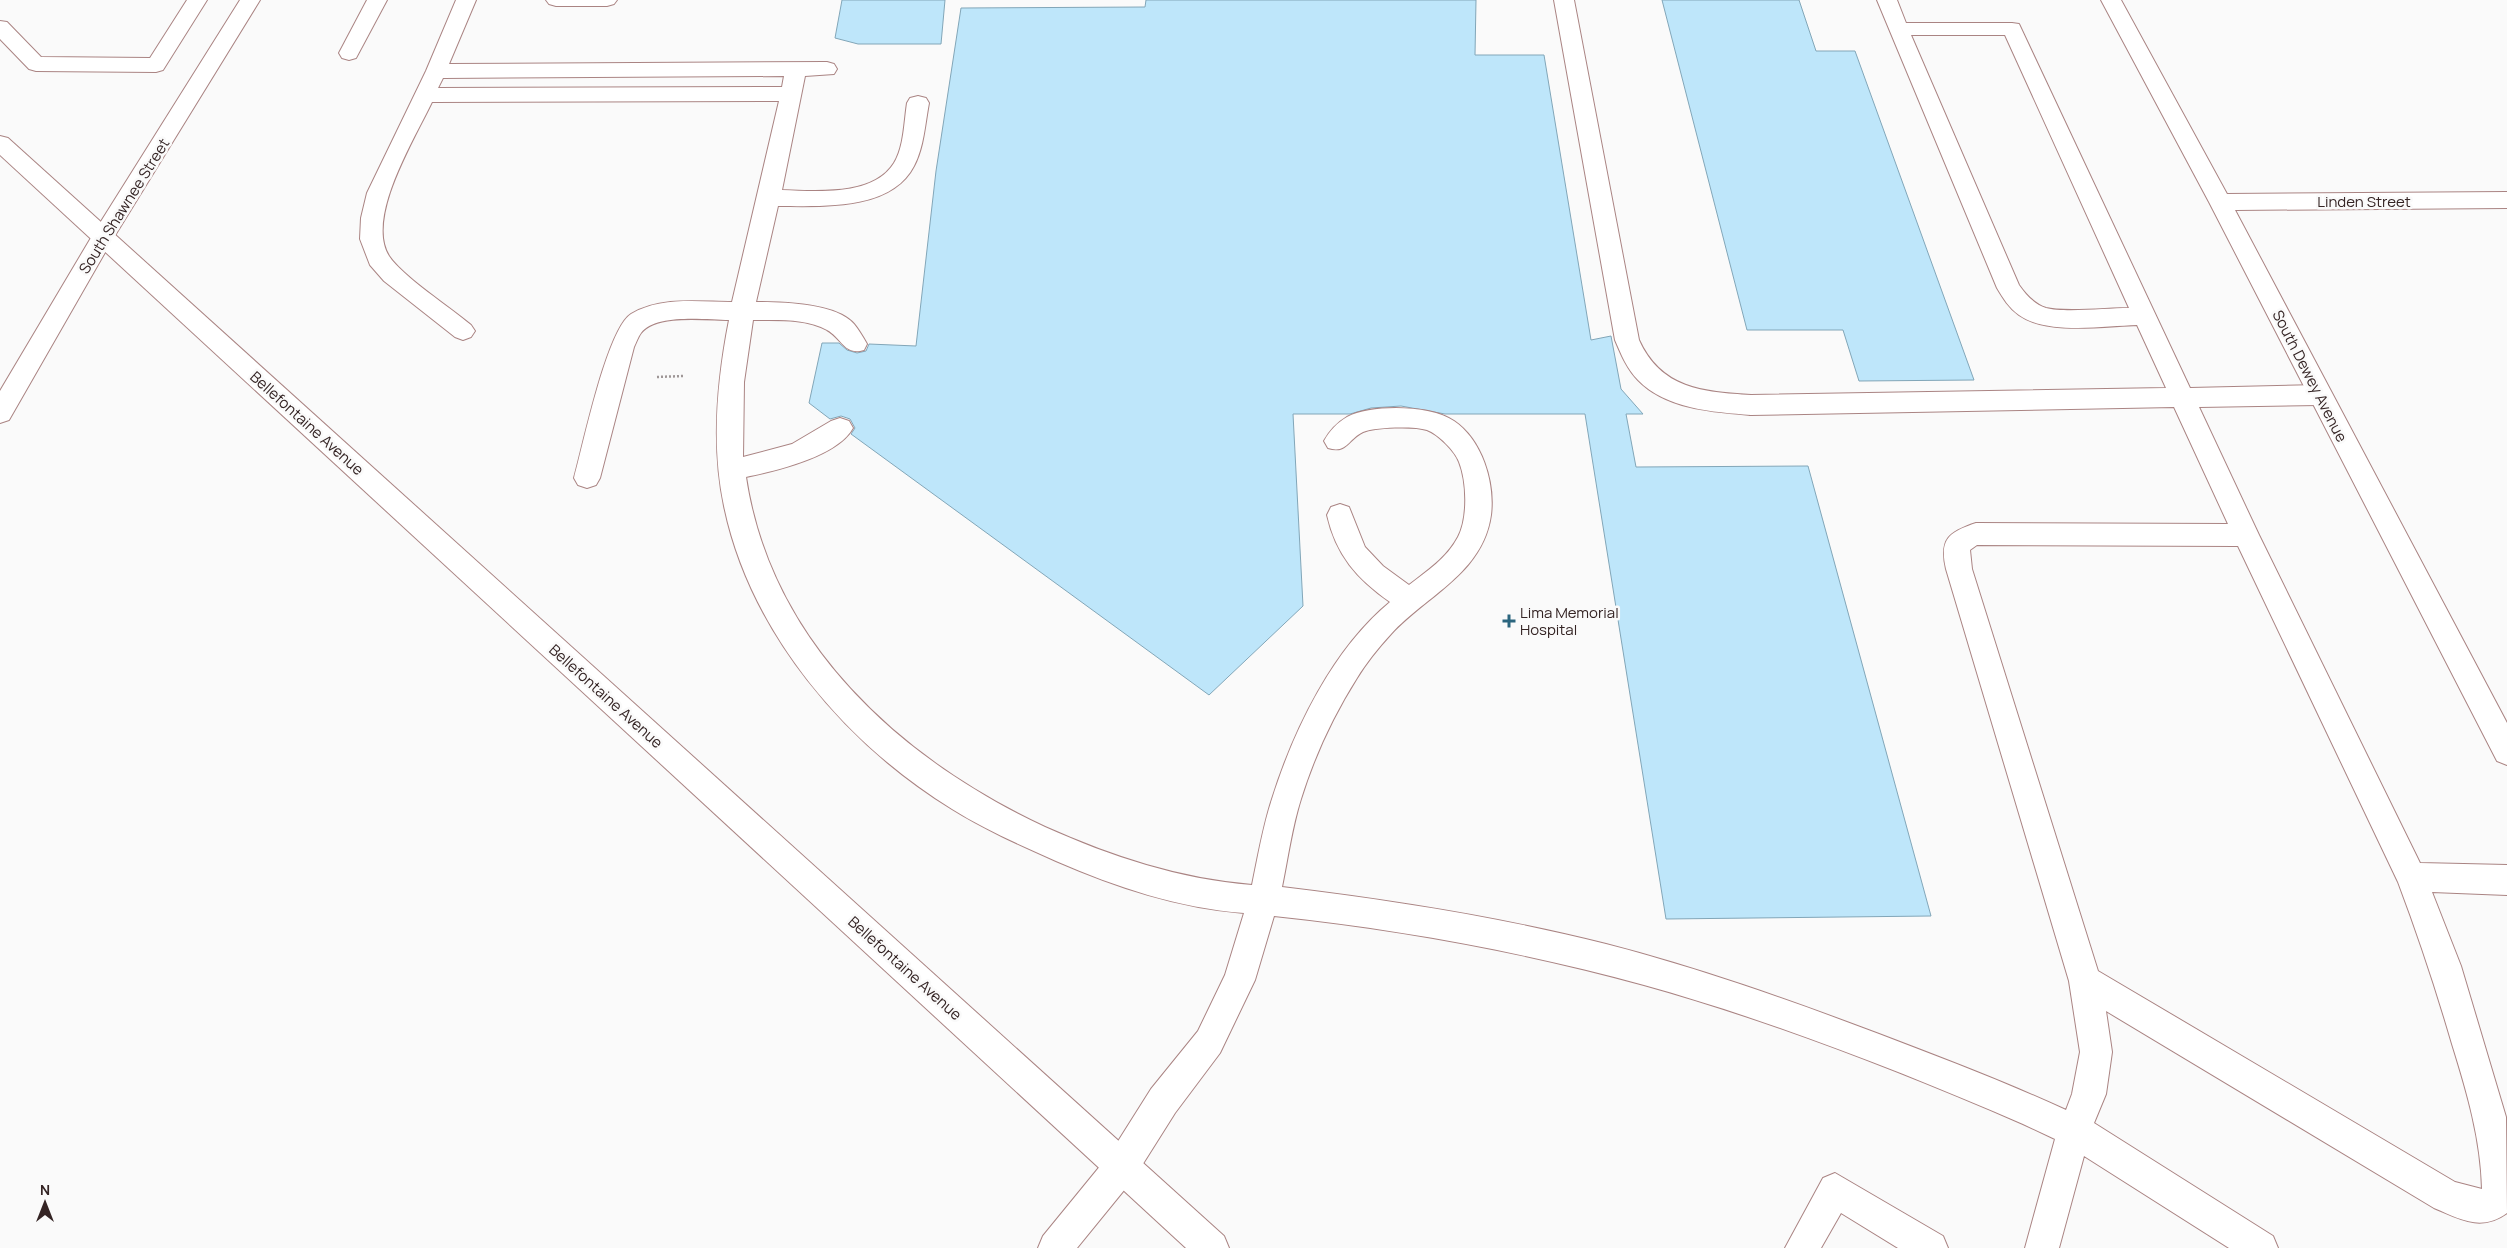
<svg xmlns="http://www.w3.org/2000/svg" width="2507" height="1248" font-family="Manrope,sans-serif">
<rect width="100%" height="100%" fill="#fafafa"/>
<g fill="#bee6fa" stroke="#82a6b8">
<polygon points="842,0 945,0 941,44 858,44 835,38"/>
<polygon points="1146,0 1476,0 1475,55 1544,55 1591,340 1611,336 1621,389 1643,414 1626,414 1636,467 1808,466 1931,916 1666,919 1585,414 1445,414 1401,406 1371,408 1350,414 1293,414 1303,606 1209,695 851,434 855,428 850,419 841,416 830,419 809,403 822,343 839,343 847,350 857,353 866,351 869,344 916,346 936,171 961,8 1145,7"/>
<polygon points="1662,0 1799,0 1816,51 1855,51 1974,380 1859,381 1843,330 1747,330"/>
</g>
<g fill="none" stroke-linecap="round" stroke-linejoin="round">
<defs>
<g id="lane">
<polygon points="187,0 207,0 163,70 156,72 36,71 29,69 0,39 0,21 7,22 41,57 150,58"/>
<polygon points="367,0 387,0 356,58 349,60 342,58 339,53"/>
<path d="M456 0H476L449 64 827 62 834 64 837 69 834 74 805 76 782 190C816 191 873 197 894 163 904 147 904 122 907 103L910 98 918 96 926 98 929 103C925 124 924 147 914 166 891 211 821 206 778 206L756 302C782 302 836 303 854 324 859 330 863 337 867 344L864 350C844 356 842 338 827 330 806 318 776 320 753 320L744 382 743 457 792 444 831 421 840 418 849 421 853 428C837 457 775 471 746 477 771 643 900 759 1045 827 1112 857 1179 879 1252 885 1258 856 1263 826 1272 799 1294 729 1333 649 1390 602 1357 579 1336 555 1327 515L1331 507 1340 504 1349 507 1365 547 1383 566 1409 585C1427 571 1447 558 1458 537 1468 518 1467 482 1459 462 1455 451 1438 434 1427 430 1414 426 1375 427 1363 432 1348 439 1347 454 1328 448L1324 441C1330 430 1337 423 1347 417 1372 404 1431 405 1454 421 1482 440 1495 482 1491 515 1483 573 1427 595 1391 634 1379 647 1366 663 1357 678 1333 716 1314 757 1301 799 1292 827 1288 858 1282 887 1390 900 1500 917 1606 944 1699 968 1789 1000 1879 1034 1942 1058 2005 1082 2066 1110L2072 1094 2080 1052 2069 981 1946 569C1939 539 1949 532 1976 523L2228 524 2174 407 1751 415C1713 412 1666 409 1638 380 1627 369 1621 354 1615 340L1554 0H1574L1639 340C1661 389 1703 392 1751 395L2166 388 2137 325C2104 326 2047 335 2019 315 2009 308 2003 298 1997 288L1877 0H1897L1906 23H2012L2019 24 2190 388 2319 385 2328 388 2331 395 2328 402 2319 405 2199 407 2259 535 2420 863 2507 865V895L2432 892 2461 966 2506 1117 2507 1213C2481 1232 2460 1219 2434 1208L2106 1011 2112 1052 2106 1094 2094 1123 2273 1236 2278 1248H2229L2084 1156 2059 1248H2025L2055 1139 2023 1124C1903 1072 1770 1020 1644 985 1524 952 1398 929 1274 916L1255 980 1220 1053 1175 1113 1134 1178 1077 1248H1038L1043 1236 1110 1154 1151 1089 1198 1031 1225 975 1244 913C1178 908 1116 887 1056 861 1020 845 984 829 952 809 845 743 750 632 724 506 711 445 717 381 729 320 707 320 656 313 641 333 638 337 636 343 634 347L600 478 596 485 587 488 578 485 574 478C583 446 607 329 631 314 661 296 700 302 732 302L779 101 432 102C415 138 365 218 389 256 402 276 451 308 471 325L475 331 471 337 463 340 455 337 384 281 370 265 360 239 361 218 367 193 426 71ZM1911 35H2005L2129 308C2108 308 2064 313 2046 308 2034 304 2026 295 2019 285ZM784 76 782 87 438 88 443 78ZM1977 545 2238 546 2398 882C2418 935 2436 989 2452 1044 2467 1092 2481 1140 2482 1189L2455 1182 2098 971 1972 569 1970 550Z"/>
<polygon points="546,0 617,0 614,4 607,6 556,6 549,4"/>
<polygon points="1835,1173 1943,1236 1948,1248 1898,1248 1841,1213 1821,1248 1785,1248 1823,1178"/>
</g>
<g id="street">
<polygon points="240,0 260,0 111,242 9,420 0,423 0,391 95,231"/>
<polygon points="2101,0 2121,0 2227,194 2507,192 2507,208 2235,210 2507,723 2507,765 2497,761 2209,202"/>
</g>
<polygon id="primary" points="0,136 8,138 1224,1236 1229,1248 1186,1248 0,155"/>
</defs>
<use href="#lane" stroke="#aa8483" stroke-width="2"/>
<use href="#street" stroke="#aa8483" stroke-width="2"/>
<use href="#primary" stroke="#aa8483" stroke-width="2"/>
<polyline stroke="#9e9696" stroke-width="2.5" stroke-dasharray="2 2" stroke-linecap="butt" points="657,377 683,376"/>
<use href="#lane" fill="#fff" fill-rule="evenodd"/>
<use href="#street" fill="#fff" fill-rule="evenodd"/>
<use href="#primary" fill="#fff" fill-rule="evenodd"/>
</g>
<path fill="#2b657e" stroke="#fafafa" stroke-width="2" d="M1506.5 613.5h5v5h5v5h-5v5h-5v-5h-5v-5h5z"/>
<g text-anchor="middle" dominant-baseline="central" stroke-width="5" stroke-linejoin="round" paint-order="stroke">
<g font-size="15" fill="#342424" stroke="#fafafa">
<text x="2364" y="201">Linden Street</text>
<text transform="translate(124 206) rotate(-58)">South Shawnee Street</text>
<text transform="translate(2310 376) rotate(63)">South Dewey Avenue</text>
<text transform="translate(307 423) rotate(42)">Bellefontaine Avenue</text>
<text transform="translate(606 696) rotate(42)">Bellefontaine Avenue</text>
<text transform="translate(905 968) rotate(42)">Bellefontaine Avenue</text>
</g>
<g font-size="15" fill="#342424" stroke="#fafafa" text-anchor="start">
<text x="1520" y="612">Lima Memorial<tspan x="1520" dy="17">Hospital</tspan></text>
</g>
</g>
<g transform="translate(45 1203)" stroke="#fafafa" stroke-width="4" paint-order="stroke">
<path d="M0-4L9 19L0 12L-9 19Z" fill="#342424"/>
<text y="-8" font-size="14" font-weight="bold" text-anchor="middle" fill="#342424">N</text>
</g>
</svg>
